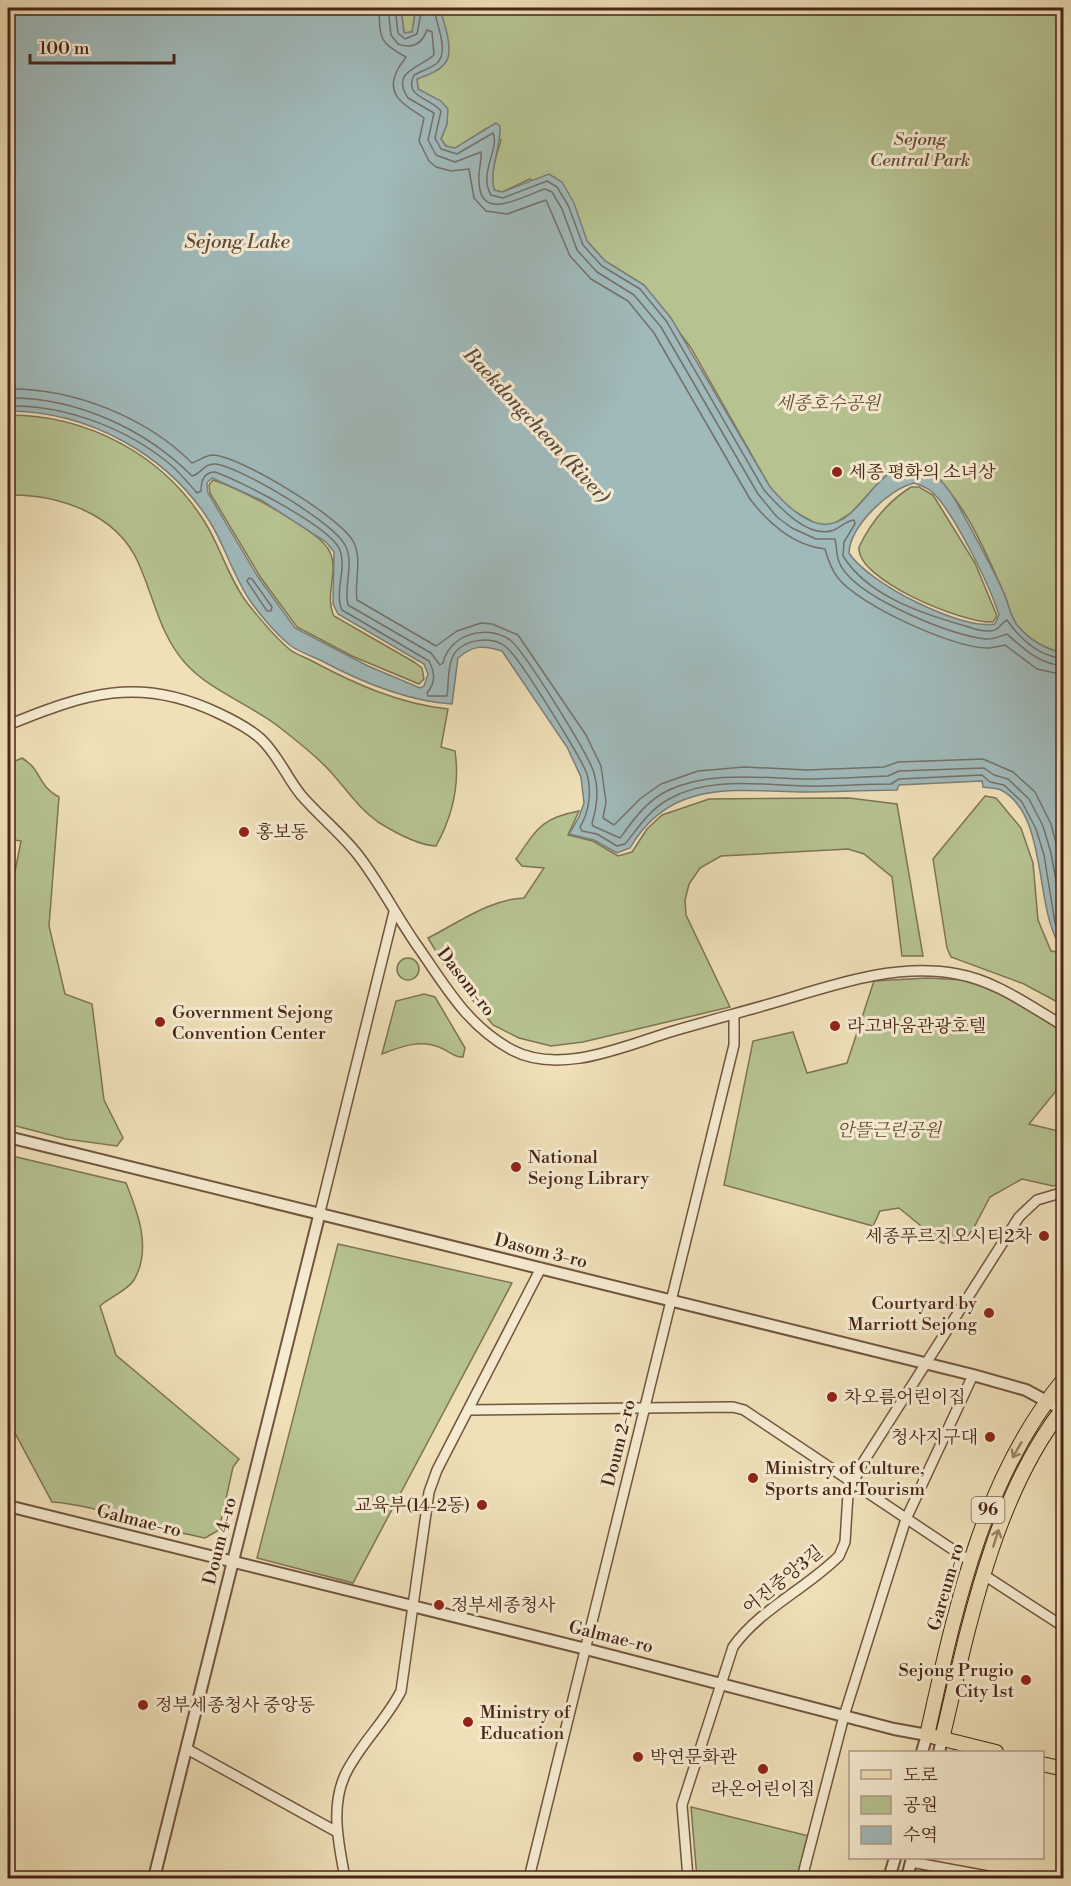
<svg xmlns="http://www.w3.org/2000/svg" width="1071" height="1886" font-family="'Libre Bodoni','Noto Serif KR',serif">
<rect width="100%" height="100%" fill="#efe0b8"/>
<filter id="stains"><feTurbulence type="fractalNoise" baseFrequency=".00333" numOctaves="4"/><feColorMatrix values="0 0 0 0 .2 0 0 0 0 .09 0 0 0 0 .02 0 0 0 .5 -.17"/></filter>
<radialGradient id="worn" r=".72"><stop offset=".6" stop-color="#630" stop-opacity="0"/><stop offset="1" stop-color="#630" stop-opacity=".3"/></radialGradient>
<g fill="#b6c391" stroke="#7f7454" stroke-width="1.5">
<polygon points="401,8 416,8 412,32 404,33"/>
<path d="M439 8H1063V653C1046 649 1029 640 1017 625 1010 616 1008 601 1003 591 985 551 965 502 932 473L872 490 851 513 832 525 820 526 787 507 770 487 691 348 644 285 605 261 587 241 581 226 530 179 502 192 494 190C490 173 496 157 501 140L487 128 455 149 446 146 441 139 447 124 418 89 417 79 439 69 448 48Z"/>
<path d="M8 415C88 415 164 455 206 524 221 549 230 581 248 604 260 619 274 636 288 648 294 654 305 657 312 661 355 684 400 704 448 709L441 747 455 751C460 784 452 817 436 846 417 845 394 832 378 822 357 807 345 787 328 769 315 755 298 742 283 730 253 705 213 693 186 664 159 634 154 597 138 562 116 513 57 494 8 495Z"/>
<path d="M213 480C237 487 320 530 330 552 339 572 324 596 334 616L414 662 422 668 424 679 419 684 352 656 297 627 261 578 210 493 209 485Z"/>
<path d="M911 487H919L933 495 975 563 997 616 993 622C964 624 856 580 859 547 871 522 887 502 911 487Z"/>
<path d="M22 758C44 772 35 783 59 797L49 926 65 994 92 1004 104 1100 123 1138 117 1146 66 1139 8 1124V907L21 841 8 839V764Z"/>
<polygon points="985,796 996,798 1021,828 1033,863 1038,920 1051,951 1063,953 1063,1005 1024,984 951,957 947,948 933,859"/>
<path d="M849 798 897 804 923 956H902L892 877 864 854 848 849 721 856 700 868 689 884 685 900 686 915 730 1007 583 1042 551 1046 519 1038 493 1025 446 968 428 938C458 923 490 899 524 898L544 868 522 866 516 859C537 829 541 818 579 811L568 835 593 841 618 856 632 852 647 829 662 815 709 799Z"/>
<circle cx="408" cy="969" r="11"/>
<polygon points="927,978 983,981 1063,1032 1056,1091 1029,1124 1063,1132 1063,1184 1053,1186 1022,1179 990,1197 973,1229 962,1243 942,1243 899,1208 880,1211 873,1226 724,1185 753,1041 793,1032 807,1073 847,1063 874,981"/>
<path d="M424 994 435 997 465 1048 463 1057C454 1058 449 1051 441 1048 421 1039 402 1046 382 1054L396 1001Z"/>
<path d="M8 1155 126 1183C138 1213 152 1249 134 1280 128 1290 109 1298 100 1306L116 1355 239 1459 233 1467 219 1530 205 1538C183 1533 159 1529 137 1522 109 1512 82 1504 52 1502L8 1420Z"/>
<polygon points="338,1244 512,1283 353,1583 257,1558"/>
<polygon points="691,1807 809,1836 798,1878 697,1878"/>
</g>
<path fill="#a0babb" stroke="#7d7e79" stroke-width="1.5" fill-rule="evenodd" d="M8 8H401L404 33 412 32 416 8H439C444 20 454 50 446 62 440 71 427 75 417 79L418 89 441 101 448 109 447 124 441 139 446 146 455 148 496 123 500 126C501 148 489 168 494 190L502 192 549 174 562 182 574 203 587 241 605 261 644 285 671 318 770 487C861 593 862 435 929 472 945 480 955 499 963 514 977 540 991 565 1003 591 1008 602 1010 616 1017 625 1029 640 1046 649 1063 653V944L1058 942C1035 903 1047 814 1001 790 996 788 988 788 983 787L982 781 899 785 897 790C867 790 836 792 805 792 736 791 670 778 630 848L617 853 594 840 569 834 579 817 584 803 581 777 567 747 502 651C484 645 473 645 458 658L452 704C406 701 361 682 320 660 311 656 300 652 291 646 277 635 259 614 249 599 233 575 225 546 210 522 167 454 88 411 8 411ZM212 478 261 500 326 542 334 552 333 604 338 614 424 664 428 674 424 686 420 688 368 666 295 628 258 577 208 493 207 483ZM914 483C920 485 926 487 931 491 953 510 990 586 999 615L995 624C960 630 868 583 849 553 850 526 889 489 914 483Z"/>
<g fill="none" stroke-linecap="round" stroke-linejoin="round">
<g stroke="#747069" stroke-width="1.5">
<path d="M379 8C380 39 379 43 406 57 404 61 400 64 398 69 383 96 407 106 424 118L419 141 429 161 436 167 451 171 469 169 474 198 486 211 507 214 546 200 570 256 591 279 628 301 654 333 750 499C768 523 794 546 825 549 828 560 831 569 838 578 859 605 953 648 987 648 993 648 999 646 1005 645L1037 669 1064 675"/>
<path d="M388 8 391 35 398 44C412 49 422 44 427 30L432 32 434 55C420 68 390 71 408 98L434 113 428 140 436 155 455 162 481 152C482 161 478 171 479 180 479 225 524 195 545 189L552 192 562 209 577 250 597 272 634 295 661 327 758 494 777 517 792 528 816 539H835C838 552 835 560 845 572 868 601 948 634 985 639 992 640 1000 636 1007 634 1024 649 1039 664 1064 666"/>
<polyline points="395,8 398,33 405,39 417,34 422,8"/>
<path d="M434 8C435 22 451 52 436 64 429 69 421 71 414 75 403 97 431 98 441 111L435 138 441 149 457 154 493 133C500 149 478 173 491 195L503 198 547 181 557 187 568 205 583 245 602 266 640 289 667 322 764 490C779 507 809 540 834 530 841 527 846 521 854 520L855 524 844 542 843 556C867 595 920 613 962 625 970 627 980 632 989 631 1000 631 1000 623 1007 620 1020 639 1039 656 1064 659"/>
<path d="M8 389C73 388 146 417 192 463 199 461 205 455 213 455 240 456 340 517 353 541 363 559 354 581 357 600L436 646 457 631 481 623 492 624 518 635 586 735 601 766 606 802 603 818 614 825 641 798 661 784 698 771 744 767 807 770 884 767 898 762 983 759 1013 772 1035 792 1051 824 1064 873"/>
<path d="M8 398C76 397 145 429 192 476 201 474 204 463 216 464 242 468 333 522 345 545 355 563 343 587 348 605L431 653 440 665 443 663C449 635 486 623 510 640 523 649 589 755 594 773 599 789 597 807 592 823L593 826 620 838C634 819 647 800 669 790 711 771 759 778 805 779 832 779 860 777 888 776L899 771 984 768 994 775 1008 779 1029 799 1043 826 1051 853 1064 924"/>
<path d="M8 406C64 404 129 429 172 466 181 474 189 484 197 493L201 491C201 482 203 472 215 472 239 480 331 527 340 550 347 569 334 592 342 610L429 661C435 673 436 682 427 693L428 696H447C449 684 447 667 453 656 462 639 492 635 506 647 519 656 581 758 587 774 592 792 589 812 580 827L582 831 597 834 617 846 625 844C639 827 649 810 669 799 708 776 761 785 804 786 833 787 862 784 891 784L899 779 982 775 990 782 1004 785 1022 802 1036 829 1044 855 1055 923 1064 938"/>
<polygon points="249,578 252,579 272,607 271,611 267,611 247,581"/>
</g>
<defs>
<g id="minor">
<path d="M8 725C84 694 139 675 218 713 233 720 249 728 261 739 278 755 287 778 301 795 319 816 341 833 358 855 379 882 396 915 416 944 445 985 466 1025 512 1050 560 1075 622 1047 670 1032 704 1022 738 1013 773 1003 831 986 895 962 957 974 997 981 1029 1006 1064 1026"/>
<polyline points="320,1212 394,912"/>
<polyline points="469,1410 733,1407 744,1410 970,1561"/>
<polyline points="984,1575 1064,1627"/>
<polyline points="187,1749 337,1832"/>
<polyline points="911,1862 998,1878"/>
<path d="M345 1878C339 1845 330 1808 345 1775 359 1745 386 1721 401 1691L429 1492 437 1470 541 1268"/>
<polyline points="529,1878 734,1045 734,1015"/>
<path d="M688 1878 682 1805 733 1647C760 1609 806 1589 839 1556L845 1542 848 1494 862 1464 1019 1217 1037 1200 1064 1192"/>
<polyline points="802,1878 844,1716 906,1519 973,1375"/>
<polyline points="1063,1878 1064,1875"/>
</g>
<g id="tertiary">
<polyline points="8,1137 973,1375 1026,1390 1061,1409"/>
<polyline points="8,1506 586,1649 894,1729 927,1735 922,1752"/>
<polyline points="939,1752 942,1739"/>
<polyline points="154,1878 320,1212"/>
<polyline points="889,1878 895,1858"/>
<polyline points="907,1878 912,1858"/>
</g>
<g id="primary">
<path d="M942 1739C968 1630 993 1497 1064 1407"/>
<path d="M996 1752 927 1735C955 1611 981 1480 1064 1379"/>
<polyline points="1042,1764 1064,1769"/>
</g>
</defs>
<use href="#minor" stroke="#72543f" stroke-width="12"/>
<use href="#tertiary" stroke="#72543f" stroke-width="14"/>
<use href="#primary" stroke="#482517" stroke-width="16"/>
<use href="#minor" stroke="#f5ebd1" stroke-width="9"/>
<use href="#tertiary" stroke="#f5ebd1" stroke-width="10"/>
<use href="#primary" stroke="#efe0b8" stroke-width="14"/>
</g>
<defs><path id="oneway-shaft" d="M-6 0H5M1.5-3L5.5 0L1.5 3" fill="none" stroke-width="1.6" stroke-linecap="round" stroke-linejoin="round" transform="scale(1.5)"/></defs>
<g stroke="#9c8268">
<use href="#oneway-shaft" transform="translate(1017 1450) rotate(120)"/>
<use href="#oneway-shaft" transform="translate(996 1538) rotate(-72)"/>
</g>
<g fill="#8f2418" stroke="#f5ebd1" stroke-width="2">
<circle cx="837" cy="472" r="6"/>
<circle cx="244" cy="832" r="6"/>
<circle cx="160" cy="1022" r="6"/>
<circle cx="835" cy="1026" r="6"/>
<circle cx="516" cy="1167" r="6"/>
<circle cx="1044" cy="1236" r="6"/>
<circle cx="989" cy="1313" r="6"/>
<circle cx="832" cy="1397" r="6"/>
<circle cx="990" cy="1437" r="6"/>
<circle cx="753" cy="1478" r="6"/>
<circle cx="482" cy="1505" r="6"/>
<circle cx="439" cy="1605" r="6"/>
<circle cx="1026" cy="1680" r="6"/>
<circle cx="143" cy="1705" r="6"/>
<circle cx="468" cy="1722" r="6"/>
<circle cx="638" cy="1757" r="6"/>
<circle cx="763" cy="1769" r="6"/>
</g>
<g text-anchor="middle" dominant-baseline="central" stroke-width="6" stroke-linejoin="round" paint-order="stroke">
<rect fill="#f5ebd1" stroke="#7c604f" stroke-width="1.5" x="971.5" y="1497" width="33" height="26" rx="4.5"/>
<g font-size="16" font-weight="bold" fill="#482517">
<text x="988" y="1510">96</text>
</g>
<g font-size="18" font-style="italic" fill="#644c36" stroke="#f5ebd1">
<text x="920" y="139">Sejong<tspan x="920" dy="21">Central Park</tspan></text>
<text x="828" y="403">세종호수공원</text>
<text x="889" y="1130">안뜰근린공원</text>
</g>
<g font-size="18" fill="#482517" stroke="#f5ebd1" text-anchor="start">
<text x="849" y="472">세종 평화의 소녀상</text>
<text x="256" y="832">홍보동</text>
<text x="172" y="1012">Government Sejong<tspan x="172" dy="21">Convention Center</tspan></text>
<text x="847" y="1026">라고바움관광호텔</text>
<text x="528" y="1157">National<tspan x="528" dy="21">Sejong Library</tspan></text>
<text x="1032" y="1236" text-anchor="end">세종푸르지오시티2차</text>
<text x="977" y="1303" text-anchor="end">Courtyard by<tspan x="977" dy="21">Marriott Sejong</tspan></text>
<text x="844" y="1397">차오름어린이집</text>
<text x="978" y="1437" text-anchor="end">청사지구대</text>
<text x="765" y="1468">Ministry of Culture,<tspan x="765" dy="21">Sports and Tourism</tspan></text>
<text x="470" y="1505" text-anchor="end">교육부(14-2동)</text>
<text x="451" y="1605">정부세종청사</text>
<text x="1014" y="1670" text-anchor="end">Sejong Prugio<tspan x="1014" dy="21">City 1st</tspan></text>
<text x="155" y="1705">정부세종청사 중앙동</text>
<text x="480" y="1712">Ministry of<tspan x="480" dy="21">Education</tspan></text>
<text x="650" y="1757">박연문화관</text>
<text x="763" y="1789" text-anchor="middle">라온어린이집</text>
</g>
<g font-size="18" fill="#482517" stroke="#f5ebd1">
<text transform="translate(466 982) rotate(52)">Dasom-ro</text>
<text transform="translate(541 1251) rotate(14)">Dasom 3-ro</text>
<text transform="translate(619 1443) rotate(-76)">Doum 2-ro</text>
<text transform="translate(139 1521) rotate(14)">Galmae-ro</text>
<text transform="translate(220 1541) rotate(-76)">Doum 4-ro</text>
<text transform="translate(783 1580) rotate(-39)">어진중앙3길</text>
<text transform="translate(946 1587) rotate(-74)">Gareum-ro</text>
<text transform="translate(611 1637) rotate(14)">Galmae-ro</text>
</g>
<g font-size="20" font-style="italic" fill="#5e4a40" stroke="#f5ebd1">
<text x="237" y="242">Sejong Lake</text>
<text transform="translate(536 426) rotate(47)">Baekdongcheon (River)</text>
</g>
</g>
<rect width="1071" height="1886" fill="none" stroke="#efe0b8" stroke-width="30"/>
<rect x="9" y="9" width="1053" height="1868" fill="none" stroke="#482517" stroke-width="3"/>
<rect x="15" y="15" width="1041" height="1856" fill="none" stroke="#482517" stroke-width="1.5"/>
<rect x="849" y="1751" width="195" height="108" fill="#f5ebd1" stroke="#b09c87" stroke-width="1.5"/>
<rect x="861" y="1770" width="30" height="9" fill="#efe0b8" stroke="#b09c87" stroke-width="1.5"/>
<text x="903" y="1781" font-size="18" fill="#482517">도로</text>
<rect x="861" y="1796" width="30" height="18" fill="#b6c391" stroke="#b09c87" stroke-width="1.5"/>
<text x="903" y="1811" font-size="18" fill="#482517">공원</text>
<rect x="861" y="1826" width="30" height="18" fill="#a0babb" stroke="#b09c87" stroke-width="1.5"/>
<text x="903" y="1841" font-size="18" fill="#482517">수역</text>
<path d="M30 54v9h144v-9" fill="none" stroke="#482517" stroke-width="3"/>
<text x="39" y="54" font-size="18" fill="#482517" stroke="#f5ebd1" stroke-width="4.5" paint-order="stroke">100 m</text>
<rect width="100%" height="100%" filter="url(#stains)"/>
<rect width="100%" height="100%" fill="url(#worn)"/>
</svg>
